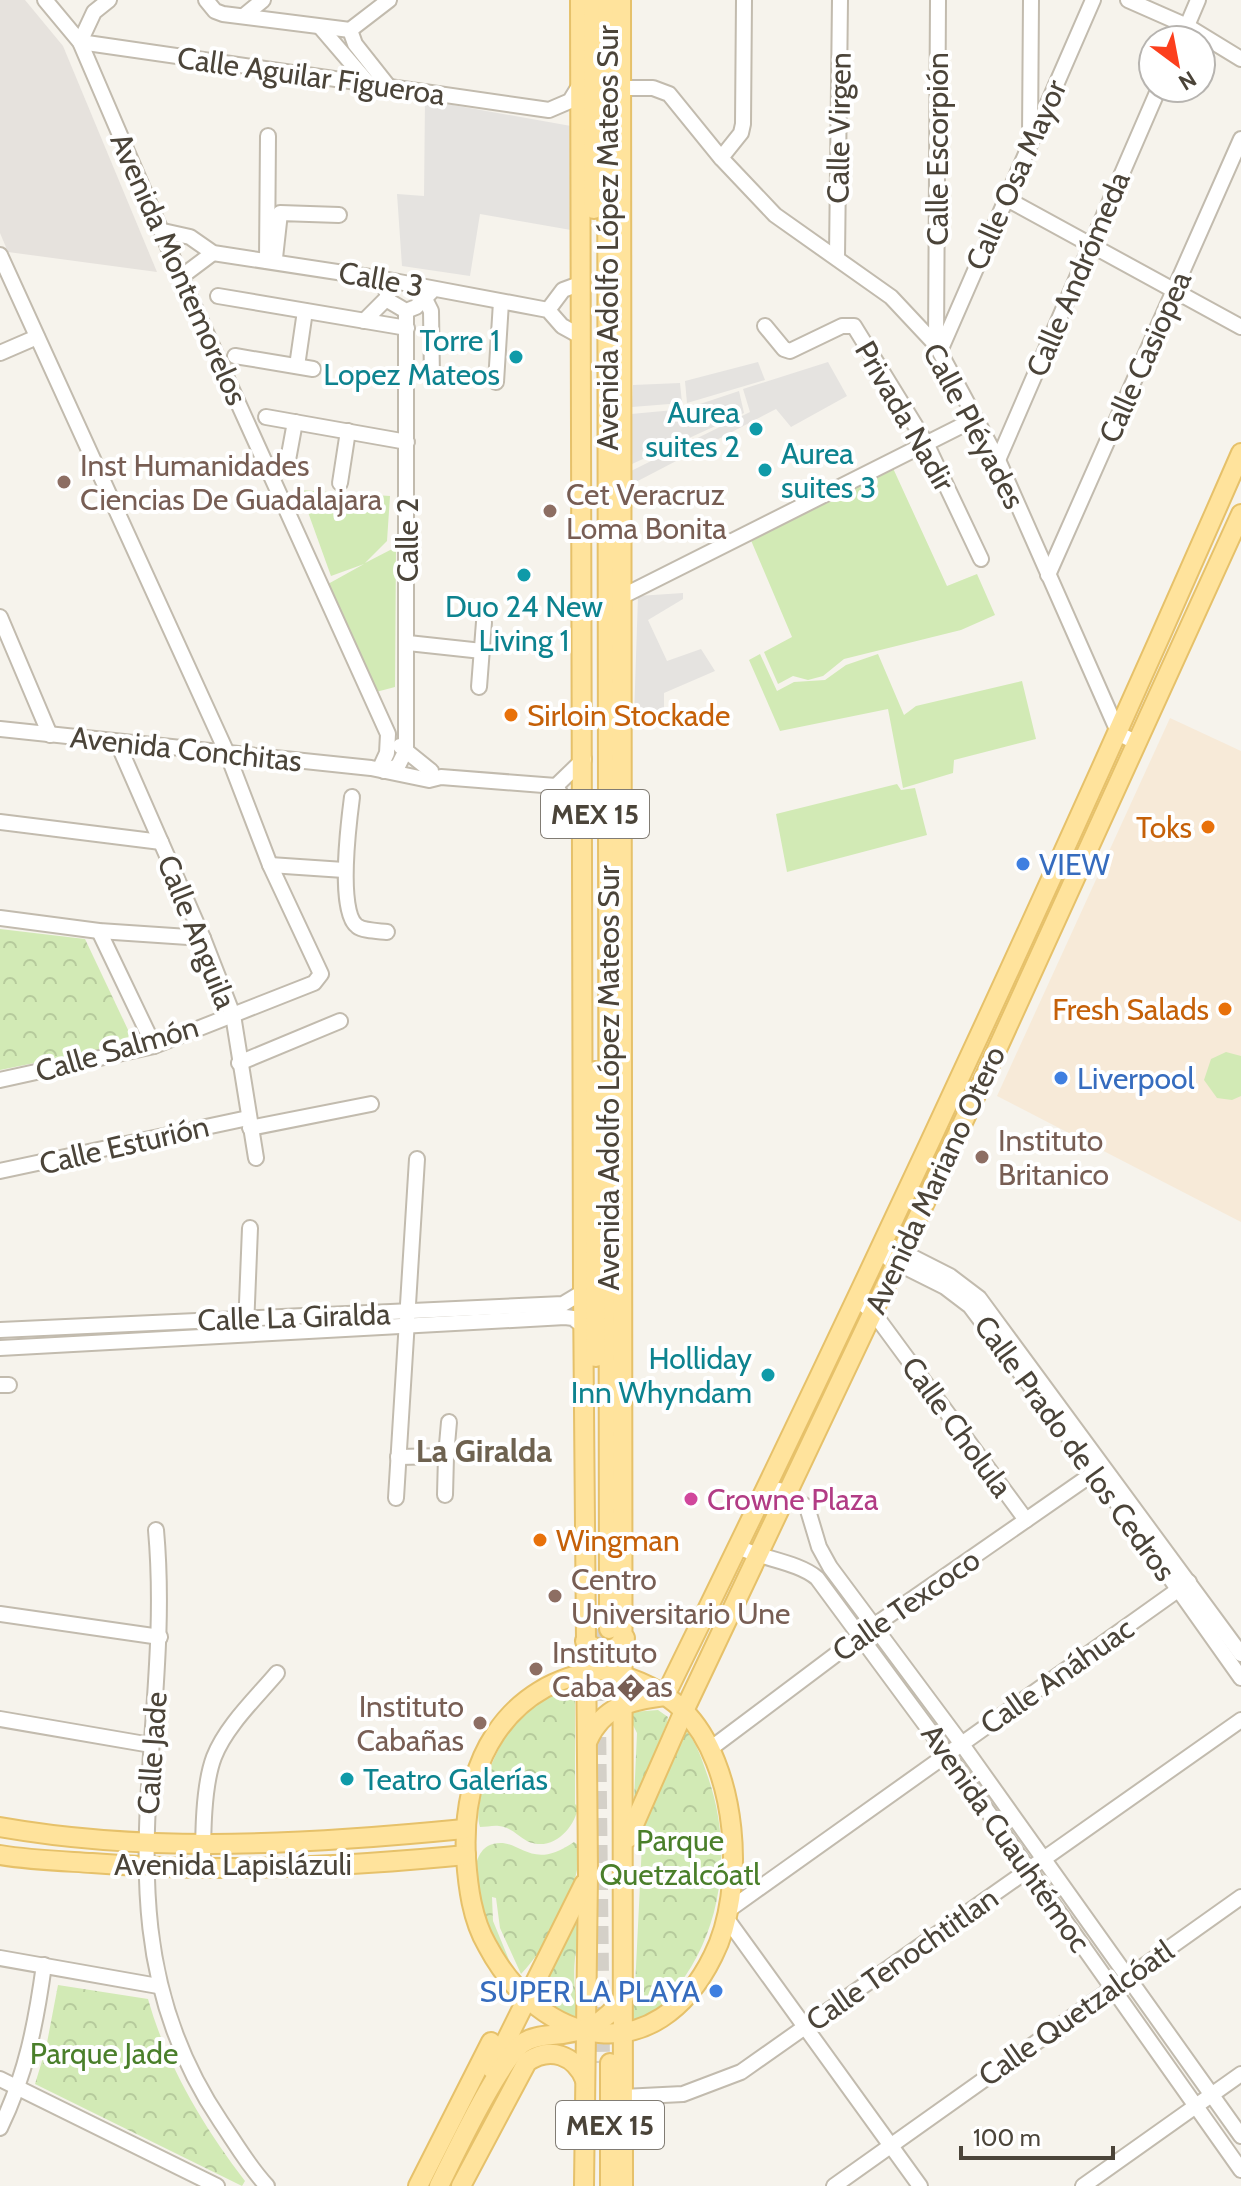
<svg xmlns="http://www.w3.org/2000/svg" width="1241" height="2186" font-family="Cabin,sans-serif">
<defs>
<pattern id="park-crowns" width="20" height="18" patternUnits="userSpaceOnUse" patternTransform="scale(2)"><rect width="20" height="18" fill="#d2eab5"/><path d="M2 6a3 3 0 1 1 6 0M12 15a3 3 0 1 1 6 0" fill="none" stroke="#b6ca9c"/></pattern>
</defs>
<rect width="100%" height="100%" fill="#f6f3ec"/>
<polygon fill="#f7ead8" points="1170,718 1241,751 1241,1222 997,1096"/>
<polygon fill="#e6e2dd" points="0,0 25,0 63,46 157,272 8,252 0,233"/>
<g fill="url(#park-crowns)">
<polygon points="0,929 85,939 130,1034 123,1045 0,1070"/>
<path d="M575 1682V1804L578 1807C575 1828 552 1853 527 1841 518 1836 511 1827 499 1826 494 1825 486 1827 480 1827 470 1799 507 1723 530 1704 542 1694 561 1689 575 1682Z"/>
<polygon points="658,1710 668,1717 667,1723 634,1800 637,1733 631,1721 633,1712"/>
<path d="M684 1728C697 1742 702 1760 708 1777 738 1863 717 1962 645 2020L627 2021 635 1987 643 1823Z"/>
<path d="M574 1842 578 1845C584 1884 547 1947 521 1974L500 1928 496 1898 492 1897 493 1921 512 1967C506 1959 498 1952 493 1943 480 1923 460 1853 493 1844 521 1837 529 1873 574 1842Z"/>
<path d="M579 1915 583 1927C572 1952 571 1991 582 2016L581 2022 551 2007 535 1992Z"/>
<path d="M58 1985 148 1999C167 2066 203 2126 245 2181L242 2186 35 2084 46 2048Z"/>
</g>
<g fill="#d2eab5">
<polygon points="892,466 947,586 977,574 995,615 961,630 844,659 823,676 808,680 793,676 778,684 764,652 792,637 750,538"/>
<polygon points="300,490 390,496 387,541 365,563 396,547 395,687 376,692 328,584 364,564 331,576"/>
<polygon points="760,654 777,691 794,682 825,680 846,665 878,654 904,715 916,706 1022,681 1036,739 954,760 953,773 903,788 888,709 780,731 749,660"/>
<polygon points="897,784 901,790 915,788 927,835 787,872 776,814"/>
<polygon points="1226,1052 1241,1056 1241,1096 1232,1100 1217,1098 1204,1080 1211,1059"/>
</g>
<g fill="#e5e3e0">
<polygon points="425,100 571,126 571,230 480,214 470,276 402,266 397,194 424,196"/>
<polygon points="758,362 765,380 687,403 685,381"/>
<polygon points="828,362 847,396 791,427 776,409 632,484 631,471 750,412 743,389"/>
<polygon points="680,383 682,403 632,407 633,385"/>
<polygon points="739,391 744,413 632,464 631,414 685,409"/>
<polygon points="683,593 683,599 648,620 667,661 701,649 715,671 664,693 664,712 634,717 638,596"/>
</g>
<g fill="none" stroke-linecap="round" stroke-linejoin="round">
<polyline stroke="#d4d0c8" stroke-width="18" stroke-dasharray="18 9" stroke-linecap="butt" points="596,1629 601,2063"/>
<defs>
<g id="minor">
<polyline points="45,0 80,42 181,277 388,734 387,753 381,766"/>
<polyline points="109,0 94,12 80,42 549,110 570,101 581,83"/>
<polyline points="206,0 215,11 223,14 350,30 389,0"/>
<polyline points="1128,0 1187,26 1241,59"/>
<polyline points="245,15 263,0"/>
<polyline points="321,28 369,84"/>
<polyline points="350,30 355,44 389,87"/>
<polyline points="1181,40 1198,0"/>
<polyline points="622,88 653,88 669,94 721,158 775,215 891,297 936,345 998,460 1119,734 1138,743"/>
<polyline points="1030,136 1031,0"/>
<polyline points="721,158 741,133 743,124 744,0"/>
<polyline points="1005,198 1241,327"/>
<polyline points="163,231 190,237 213,253 383,279 548,310 562,326 582,337"/>
<polyline points="0,255 227,753 270,865 321,974 314,983 154,1046 0,1080"/>
<polyline points="837,257 840,0"/>
<polyline points="275,258 280,213 339,215"/>
<polyline points="267,261 268,136"/>
<polyline points="181,277 213,253"/>
<polyline points="383,279 389,301 406,311 416,307 431,292"/>
<polyline points="218,296 407,328"/>
<polyline points="425,299 431,311 432,379"/>
<polyline points="548,310 563,290 582,283"/>
<polyline points="364,321 387,298"/>
<polyline points="765,326 784,349 790,351 842,326 854,326 926,443 981,559"/>
<polyline points="936,345 938,0"/>
<polyline points="940,351 1093,0"/>
<polyline points="0,353 37,337"/>
<polyline points="235,356 313,369"/>
<polyline points="297,366 305,311"/>
<polyline points="496,382 501,302"/>
<polyline points="266,417 407,442"/>
<polyline points="288,460 295,422"/>
<polyline points="998,460 1159,88"/>
<polyline points="340,483 348,431"/>
<polyline points="1048,575 1241,139"/>
<polyline points="621,597 975,419"/>
<polyline points="0,617 50,735"/>
<polyline points="408,643 482,651"/>
<polyline points="479,687 484,622"/>
<polyline points="0,729 371,768 429,780 441,777 556,786"/>
<polyline points="118,744 203,938 233,1015 256,1158"/>
<polyline points="400,746 431,771"/>
<polyline points="384,771 398,766 406,750 406,311"/>
<polyline points="556,786 573,816 583,824"/>
<polyline points="556,786 584,759"/>
<path d="M352 797C349 820 337 912 357 926 363 931 379 931 387 932"/>
<polyline points="0,822 161,842"/>
<polyline points="270,865 344,870"/>
<polyline points="0,918 99,931 203,938"/>
<polyline points="99,931 154,1046"/>
<polyline points="239,1063 340,1021"/>
<polyline points="250,1128 371,1104"/>
<polyline points="0,1171 248,1118"/>
<polyline points="883,1242 950,1276 979,1298 1241,1654"/>
<polyline points="889,1259 945,1287 970,1306 1095,1472 1241,1678"/>
<polyline points="856,1299 873,1312 1026,1520"/>
<polyline points="246,1328 250,1228"/>
<polyline points="0,1330 563,1304 583,1292"/>
<polyline points="0,1348 565,1317 573,1318 583,1326"/>
<polyline points="0,1385 9,1385"/>
<polyline points="398,1457 446,1456 449,1422"/>
<polyline points="779,1490 807,1507 819,1547 830,1567 961,1743 1241,2136"/>
<polyline points="445,1495 446,1456"/>
<polyline points="396,1498 417,1159"/>
<path d="M156 1530C175 1741 91 1930 221 2122 236 2144 249 2167 267 2186"/>
<path d="M738 1547C763 1559 798 1562 817 1578L947 1754 1241 2170"/>
<polyline points="0,1614 160,1637"/>
<polyline points="0,1719 151,1745"/>
<polyline points="710,1749 875,1625 1101,1468"/>
<path d="M203 1867C203 1836 203 1786 214 1757 226 1726 256 1698 277 1673"/>
<polyline points="730,1909 1189,1582"/>
<polyline points="727,1919 920,2186"/>
<polyline points="0,1958 158,1986"/>
<polyline points="0,2079 217,2186"/>
<polyline points="623,2097 683,2094 741,2072 1241,1720"/>
<path d="M0 2128C26 2075 36 2023 44 1965"/>
<polyline points="834,2186 1241,1897"/>
<polyline points="1083,2186 1241,2074"/>
</g>
<g id="major">
<polyline points="580,0 583,1292 588,1874 584,2186"/>
<polyline points="593,0 594,209"/>
<polyline points="607,0 609,1629"/>
<polyline points="621,0 623,2186"/>
<polyline points="595,1071 596,1357"/>
<path d="M585 1641C599 1653 614 1654 625 1638"/>
<path d="M603 1670C631 1677 662 1689 683 1710 738 1764 747 1890 713 1956 656 2072 542 2049 487 1945 472 1919 468 1887 466 1858 461 1765 504 1682 603 1670Z"/>
<path d="M588 1740C603 1706 632 1700 665 1696 866 1286 1058 872 1241 453"/>
<path d="M0 1827C153 1854 311 1844 464 1829"/>
<polyline points="628,1838 684,1711 984,1078 1241,514"/>
<path d="M0 1855C30 1860 61 1861 92 1863 217 1873 341 1867 466 1855"/>
<polyline points="610,2063 610,2186"/>
<polyline points="492,2069 584,1884"/>
<polyline points="418,2186 491,2042"/>
<path d="M439 2186C454 2156 499 2060 523 2043 531 2037 542 2036 552 2035 585 2033 604 2024 624 1997"/>
<path d="M461 2186 527 2062C550 2046 575 2055 585 2080"/>
</g>
</defs>
<use href="#minor" stroke="#c2bbae" stroke-width="18"/>
<use href="#major" stroke="#e6c16a" stroke-width="22"/>
<use href="#minor" stroke="#fff" stroke-width="14"/>
<use href="#major" stroke="#ffe39c" stroke-width="18"/>
</g>
<g fill="#0f9aa8" stroke="#fff" stroke-width="3">
<circle cx="516" cy="357" r="8"/>
<circle cx="756" cy="429" r="8"/>
<circle cx="765" cy="470" r="8"/>
<circle cx="524" cy="575" r="8"/>
<circle cx="768" cy="1375" r="8"/>
<circle cx="347" cy="1779" r="8"/>
</g>
<g fill="#8d6e63" stroke="#fff" stroke-width="3">
<circle cx="64" cy="482" r="8"/>
<circle cx="550" cy="511" r="8"/>
<circle cx="982" cy="1157" r="8"/>
<circle cx="555" cy="1596" r="8"/>
<circle cx="536" cy="1669" r="8"/>
<circle cx="480" cy="1723" r="8"/>
</g>
<g fill="#e8710a" stroke="#fff" stroke-width="3">
<circle cx="511" cy="715" r="8"/>
<circle cx="1208" cy="827" r="8"/>
<circle cx="1225" cy="1009" r="8"/>
<circle cx="540" cy="1540" r="8"/>
</g>
<g fill="#3f7fe0" stroke="#fff" stroke-width="3">
<circle cx="1023" cy="864" r="8"/>
<circle cx="1061" cy="1078" r="8"/>
<circle cx="716" cy="1991" r="8"/>
</g>
<circle fill="#d1479c" stroke="#fff" stroke-width="3" cx="691" cy="1499" r="8"/>
<g text-anchor="middle" dominant-baseline="central" stroke-width="8" stroke-linejoin="round" paint-order="stroke">
<g fill="#fff" stroke="#817c74" stroke-width="2">
<rect x="541" y="790" width="108" height="48" rx="6"/>
<rect x="556" y="2101" width="108" height="48" rx="6"/>
</g>
<g font-size="28" font-weight="bold" fill="#4b4439">
<text x="595" y="814">MEX 15</text>
<text x="610" y="2125">MEX 15</text>
</g>
<g font-size="30" fill="#4b4439" stroke="#fff">
<text transform="translate(311 76) rotate(8)">Calle Aguilar Figueroa</text>
<text transform="translate(839 128) rotate(-89)">Calle Virgen</text>
<text transform="translate(937 149) rotate(-90)">Calle Escorpión</text>
<text transform="translate(1016 175) rotate(-66)">Calle Osa Mayor</text>
<text transform="translate(607 238) rotate(-90)">Avenida Adolfo López Mateos Sur</text>
<text transform="translate(179 269) rotate(66)">Avenida Montemorelos</text>
<text transform="translate(1078 274) rotate(-67)">Calle Andrómeda</text>
<text transform="translate(381 279) rotate(10)">Calle 3</text>
<text transform="translate(1145 357) rotate(-66)">Calle Casiopea</text>
<text transform="translate(905 416) rotate(60)">Privada Nadir</text>
<text transform="translate(974 426) rotate(62)">Calle Pléyades</text>
<text transform="translate(407 540) rotate(-90)">Calle 2</text>
<text transform="translate(186 749) rotate(6)">Avenida Conchitas</text>
<text transform="translate(197 932) rotate(68)">Calle Anguila</text>
<text transform="translate(117 1049) rotate(-16)">Calle Salmón</text>
<text transform="translate(608 1078) rotate(-90)">Avenida Adolfo López Mateos Sur</text>
<text transform="translate(124 1145) rotate(-13)">Calle Esturión</text>
<text transform="translate(935 1180) rotate(-65)">Avenida Mariano Otero</text>
<text transform="translate(294 1317) rotate(-2)">Calle La Giralda</text>
<text transform="translate(957 1427) rotate(54)">Calle Cholula</text>
<text transform="translate(1075 1448) rotate(54)">Calle Prado de los Cedros</text>
<text transform="translate(906 1605) rotate(-35)">Calle Texcoco</text>
<text transform="translate(1057 1676) rotate(-35)">Calle Anáhuac</text>
<text transform="translate(152 1753) rotate(-86)">Calle Jade</text>
<text transform="translate(1006 1838) rotate(55)">Avenida Cuauhtémoc</text>
<text x="233" y="1864">Avenida Lapislázuli</text>
<text transform="translate(902 1959) rotate(-35)">Calle Tenochtitlan</text>
<text transform="translate(1076 2013) rotate(-35)">Calle Quetzalcóatl</text>
</g>
<g font-size="30" fill="#0d838f" stroke="#fff" text-anchor="end">
<text x="500" y="340">Torre 1<tspan x="500" dy="34">Lopez Mateos</tspan></text>
<text x="740" y="412">Aurea<tspan x="740" dy="34">suites 2</tspan></text>
<text x="781" y="453" text-anchor="start">Aurea<tspan x="781" dy="34">suites 3</tspan></text>
<text x="524" y="606" text-anchor="middle">Duo 24 New<tspan x="524" dy="34">Living 1</tspan></text>
<text x="752" y="1358">Holliday<tspan x="752" dy="34">Inn Whyndam</tspan></text>
<text x="363" y="1779" text-anchor="start">Teatro Galerías</text>
</g>
<g font-size="30" fill="#785e54" stroke="#fff" text-anchor="start">
<text x="80" y="465">Inst Humanidades<tspan x="80" dy="34">Ciencias De Guadalajara</tspan></text>
<text x="566" y="494">Cet Veracruz<tspan x="566" dy="34">Loma Bonita</tspan></text>
<text x="998" y="1140">Instituto<tspan x="998" dy="34">Britanico</tspan></text>
<text x="571" y="1579">Centro<tspan x="571" dy="34">Universitario Une</tspan></text>
<text x="552" y="1652">Instituto<tspan x="552" dy="34">Caba�as</tspan></text>
<text x="464" y="1706" text-anchor="end">Instituto<tspan x="464" dy="34">Cabañas</tspan></text>
</g>
<g font-size="30" fill="#c56008" stroke="#fff" text-anchor="start">
<text x="527" y="715">Sirloin Stockade</text>
<text x="1192" y="827" text-anchor="end">Toks</text>
<text x="1209" y="1009" text-anchor="end">Fresh Salads</text>
<text x="556" y="1540">Wingman</text>
</g>
<g font-size="30" fill="#366cbe" stroke="#fff" text-anchor="start">
<text x="1039" y="864">VIEW</text>
<text x="1077" y="1078">Liverpool</text>
<text x="700" y="1991" text-anchor="end">SUPER LA PLAYA</text>
</g>
<g font-size="30" fill="#b23c85" stroke="#fff" text-anchor="start">
<text x="707" y="1499">Crowne Plaza</text>
</g>
<g font-size="30" fill="#4a7f2a" stroke="#fff">
<text x="680" y="1840">Parque<tspan x="680" dy="34">Quetzalcóatl</tspan></text>
<text x="104" y="2053">Parque Jade</text>
</g>
<g font-size="32" font-weight="bold" fill="#6e6250" stroke="#fff">
<text x="484" y="1450">La Giralda</text>
</g>
</g>
<g transform="translate(1177 64) rotate(148)"><circle r="38" fill="#ffffff" stroke="#b7b4b0" stroke-width="2"/>
<path d="M0-6L14 30L0 20L-14 30Z" fill="#fc3f1d"/>
<text y="-12" font-size="22" font-weight="bold" text-anchor="middle" fill="#4b4439">N</text>
</g>
<path d="M961 2146v12h152v-12" fill="none" stroke="#4b4439" stroke-width="4"/>
<text x="973" y="2146" font-size="24" fill="#4b4439" stroke="#ffffff" stroke-width="6" paint-order="stroke">100 m</text>
</svg>
